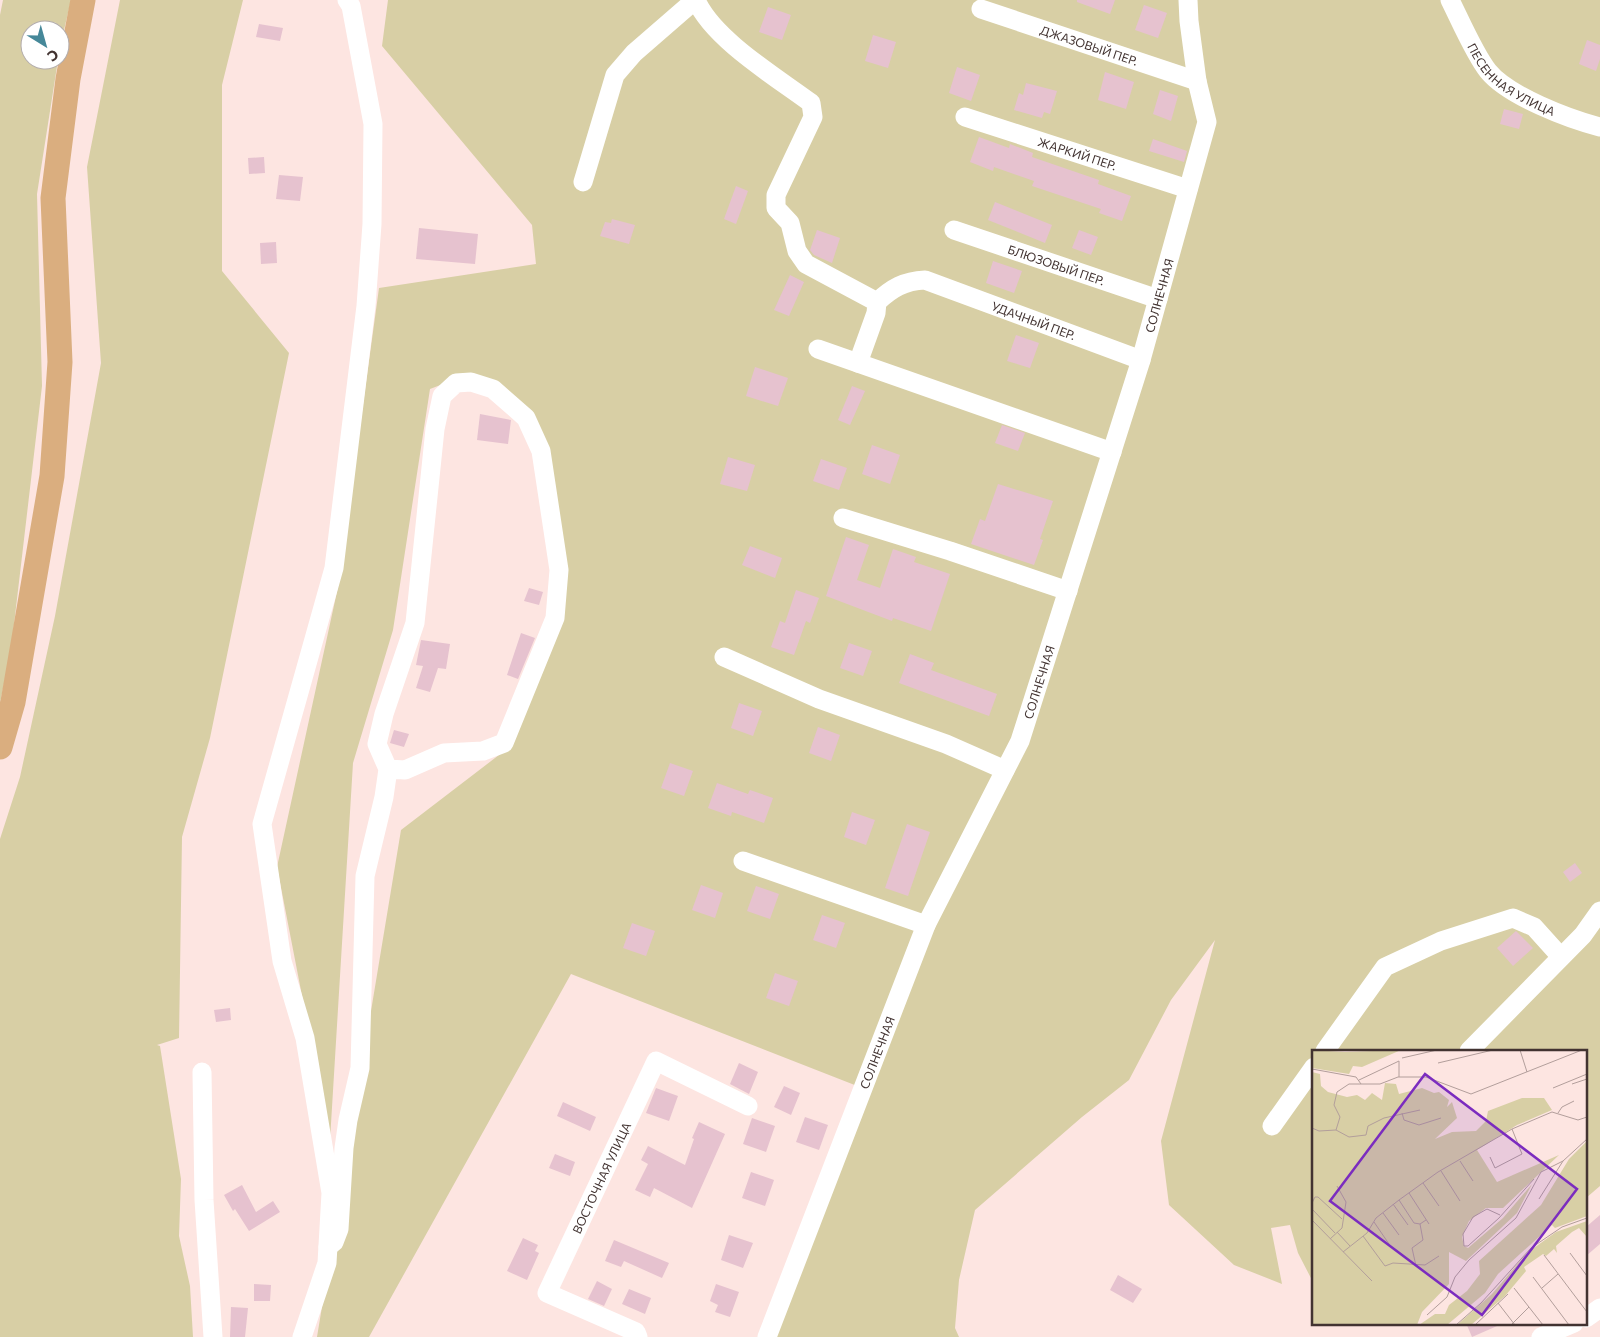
<svg xmlns="http://www.w3.org/2000/svg" width="1600" height="1337" font-family="Commissioner,sans-serif">
<rect width="100%" height="100%" fill="#fde5e1"/>
<g fill="#d8cfa5">
<polygon points="3,0 71,0 60,47 60,30 30,30 30,60 58,60 37,194 42,386 11,650 0,703 0,15"/>
<polygon points="120,0 243,0 222,85 222,271 289,353 210,738 182,837 179,1038 157,1045 160,1046 181,1179 179,1236 190,1286 193,1337 0,1337 0,839 20,777 55,616 101,363 87,167"/>
<polygon points="388,0 1600,0 1600,1186 1586,1198 1586,1051 1314,1051 1314,1284 1298,1253 1290,1225 1271,1228 1282,1284 1234,1265 1169,1205 1161,1141 1215,940 1171,1000 1129,1080 1082,1117 975,1210 959,1280 955,1328 959,1337 769,1337 870,1091 571,974 369,1337 317,1337 401,830 512,745 563,572 527,427 469,374 430,389 393,630 353,763 330,1140 277,867 338,587 379,288 536,264 532,225 382,46"/>
</g>
<g fill="#e6c2cf">
<polygon points="1077,0 1115,0 1110,14 1077,2"/>
<polygon points="1144,5 1167,13 1158,38 1135,30"/>
<polygon points="768,7 791,15 782,40 759,32"/>
<polygon points="259,24 283,28 280,41 256,37"/>
<polygon points="873,35 896,42 888,68 865,61"/>
<polygon points="1587,40 1600,45 1600,59 1596,71 1579,64"/>
<polygon points="957,67 980,75 971,101 949,93"/>
<polygon points="1105,72 1134,82 1126,109 1098,100"/>
<polygon points="1026,83 1057,91 1050,114 1044,112 1042,118 1014,110 1019,93 1023,95"/>
<polygon points="1160,90 1178,96 1171,121 1153,114"/>
<polygon points="1504,109 1523,114 1519,129 1500,124"/>
<polygon points="979,137 1009,148 1010,144 1033,153 1032,157 1099,180 1098,184 1131,196 1122,221 1099,213 1101,209 1032,186 1034,181 994,167 993,171 970,162"/>
<polygon points="1153,139 1187,151 1184,162 1149,151"/>
<polygon points="264,157 265,173 249,174 248,158"/>
<polygon points="279,175 303,177 300,201 276,199"/>
<polygon points="736,186 748,191 736,224 724,219"/>
<polygon points="995,202 1052,225 1045,243 988,220"/>
<polygon points="612,219 635,225 629,244 600,236 605,222 611,223"/>
<polygon points="419,228 478,234 475,264 416,259"/>
<polygon points="817,230 840,238 832,263 814,255 810,250"/>
<polygon points="1079,230 1098,237 1091,255 1072,248"/>
<polygon points="276,242 277,263 261,264 260,243"/>
<polygon points="993,261 1022,271 1014,293 986,283"/>
<polygon points="790,275 804,282 789,316 774,310"/>
<polygon points="1016,335 1039,343 1030,368 1007,361"/>
<polygon points="755,367 788,378 778,406 746,396"/>
<polygon points="852,386 865,391 850,425 838,420"/>
<polygon points="480,414 511,420 508,444 477,440"/>
<polygon points="1002,425 1025,433 1018,451 995,443"/>
<polygon points="872,445 900,455 890,484 862,474"/>
<polygon points="728,457 755,465 747,491 720,484"/>
<polygon points="821,459 847,468 839,490 813,481"/>
<polygon points="998,484 1053,501 1040,539 1043,540 1034,565 971,544 980,519 985,521"/>
<polygon points="846,537 869,545 857,580 880,588 893,549 916,557 914,562 950,574 931,631 893,618 892,621 826,596"/>
<polygon points="750,546 782,558 775,578 742,565"/>
<polygon points="529,588 543,592 539,605 524,601"/>
<polygon points="796,590 819,598 810,623 806,621 794,655 771,647 780,621 785,623"/>
<polygon points="521,633 535,638 518,679 507,675"/>
<polygon points="421,640 450,644 446,669 438,668 430,692 416,688 423,666 416,665"/>
<polygon points="849,643 872,651 863,676 840,668"/>
<polygon points="910,654 934,663 931,670 997,694 989,716 899,683"/>
<polygon points="739,703 762,711 753,736 731,728"/>
<polygon points="818,727 840,735 831,761 809,753"/>
<polygon points="394,730 409,734 404,747 390,743"/>
<polygon points="670,763 693,771 684,796 661,788"/>
<polygon points="717,783 748,794 750,790 773,798 764,823 732,812 731,816 708,808"/>
<polygon points="852,812 875,820 866,845 844,837"/>
<polygon points="907,824 930,832 908,896 885,888"/>
<polygon points="1575,863 1582,873 1570,882 1563,872"/>
<polygon points="701,885 723,893 715,918 692,910"/>
<polygon points="756,886 779,894 770,919 747,911"/>
<polygon points="822,915 845,923 836,948 813,940"/>
<polygon points="632,923 655,931 646,956 623,948"/>
<polygon points="1516,931 1533,948 1513,966 1497,948"/>
<polygon points="775,973 798,981 789,1006 766,998"/>
<polygon points="230,1008 231,1020 216,1022 214,1010"/>
<polygon points="739,1063 758,1072 749,1094 730,1084"/>
<polygon points="784,1086 800,1093 791,1115 774,1107"/>
<polygon points="656,1088 678,1096 669,1121 646,1113"/>
<polygon points="563,1102 596,1117 590,1131 557,1116"/>
<polygon points="805,1117 828,1125 819,1150 796,1142"/>
<polygon points="752,1118 775,1126 766,1152 743,1144"/>
<polygon points="699,1122 725,1134 692,1208 654,1188 650,1197 635,1190 648,1164 641,1160 648,1146 685,1165 694,1139 692,1138"/>
<polygon points="555,1154 575,1162 570,1176 549,1168"/>
<polygon points="751,1172 774,1180 765,1206 742,1198"/>
<polygon points="242,1185 256,1212 273,1201 280,1212 249,1231 235,1209 233,1211 224,1195"/>
<polygon points="1600,1215 1600,1244 1586,1256 1586,1227"/>
<polygon points="729,1235 753,1243 743,1268 721,1260"/>
<polygon points="523,1238 538,1245 535,1251 539,1253 527,1280 507,1271"/>
<polygon points="614,1240 669,1263 662,1278 624,1261 621,1267 605,1261"/>
<polygon points="1118,1275 1142,1289 1133,1303 1110,1290"/>
<polygon points="597,1281 612,1289 604,1306 588,1299"/>
<polygon points="254,1284 271,1285 270,1301 254,1301"/>
<polygon points="716,1284 739,1292 730,1317 715,1312 718,1305 710,1301"/>
<polygon points="629,1289 651,1298 645,1314 622,1304"/>
<polygon points="231,1307 248,1308 245,1337 230,1337"/>
<polygon points="1466,1323 1504,1323 1472,1337"/>
</g>
<g fill="none" stroke-linecap="round" stroke-linejoin="round">
<g stroke="#fff" stroke-width="19">
<path d="M696 0C713 39 776 77 811 103L813 117 776 195V208L790 223 797 251 806 264 877 302 876 313 858 363"/>
<path id="s1" d="M1450 0C1460 20 1475 55 1488 71 1508 96 1569 119 1600 127"/>
<path id="s2" d="M981 9 1197 81"/>
<path id="s3" d="M965 117 1188 189"/>
<polyline points="583,182 615,75 634,53 695,0"/>
<path id="s4" d="M954 230 1158 299"/>
<path id="s5" d="M877 302C892 288 904 281 925 280L1141 360"/>
<polyline points="818,349 1112,452"/>
<polyline points="843,518 950,551 1068,591"/>
<polyline points="724,657 819,699 946,744 1005,770"/>
<polyline points="743,861 926,925"/>
<polyline points="1325,1051 1385,967 1441,941 1513,918 1534,927 1561,957"/>
<polyline points="1469,1051 1583,935 1600,911"/>
<polyline points="202,1072 204,1200 213,1337"/>
<polyline points="1272,1126 1314,1067"/>
<polyline points="328,1247 334,1242 339,1229 344,1148 348,1120 360,1068 365,876 384,797 388,769 377,744 384,714 415,623 435,429 442,396 456,383 471,382 493,389 526,418 541,451 559,570 555,618 504,743 483,751 444,753 405,770 388,769"/>
<polyline points="1586,1318 1600,1308"/>
<polyline points="302,1337 327,1263 331,1193 305,1038 282,961 262,824 334,568 366,306 372,224 373,124 351,6 347,0"/>
<path id="s6" d="M638 1337 636 1332 547 1293 656 1061 748 1106"/>
<path id="s7" d="M767 1337 926 925 1020 741 1141 360 1207 122 1197 81 1189 21 1188 0"/>
<polyline points="1541,1337 1574,1323"/>
</g>
<polyline stroke="#daae7f" stroke-width="25" points="0,747 13,702 52,476 60,362 53,198 68,79 83,0"/>
</g>
<g text-anchor="middle" dominant-baseline="central" stroke-width="4" stroke-linejoin="round" paint-order="stroke">
<g font-size="12" fill="#423331" stroke="#fff">
<text stroke="none"><textPath href="#s2" startOffset="114">ДЖАЗОВЫЙ ПЕР.</textPath></text>
<text stroke="none"><textPath href="#s1" startOffset="104">ПЕСЕННАЯ УЛИЦА</textPath></text>
<text stroke="none"><textPath href="#s3" startOffset="118">ЖАРКИЙ ПЕР.</textPath></text>
<text stroke="none"><textPath href="#s4" startOffset="108">БЛЮЗОВЫЙ ПЕР.</textPath></text>
<text stroke="none"><textPath href="#s7" startOffset="1115">СОЛНЕЧНАЯ</textPath></text>
<text stroke="none"><textPath href="#s5" startOffset="170">УДАЧНЫЙ ПЕР.</textPath></text>
<text stroke="none"><textPath href="#s7" startOffset="710">СОЛНЕЧНАЯ</textPath></text>
<text stroke="none"><textPath href="#s7" startOffset="305">СОЛНЕЧНАЯ</textPath></text>
<text stroke="none"><textPath href="#s6" startOffset="230">ВОСТОЧНАЯ УЛИЦА</textPath></text>
</g>
</g>
<g transform="translate(1312 1050)">
<rect width="275" height="275" fill="#fde5e1"/>
<path d="M0 0 33 2 89 0 50 17 41 16 37 24 0 18ZM0 22 8 24 9 36 16 42 35 47 45 45 53 50 60 43 70 50 73 33 84 34 87 44 110 38 122 43 127 42 137 50 135 57 140 52 145 68 123 89 140 82 164 81 174 71 176 61 210 48H232L240 60 205 75 165 100 185 132 247 105 191 158H174L157 171 150 187 152 196 156 198 191 168 220 134 205 163 154 211 137 202V234L110 262 105 275H0ZM275 91V166L243 178 240 175 186 224 173 243 135 275H107L123 264H133L137 255 155 241 168 224 167 211 229 155 257 109ZM275 171V187L267 178 260 182 244 196 245 203 242 199 234 206 231 204 212 217 214 221 193 246 159 275H145L180 244 215 203 244 182Z" fill="#d8cfa5"/>
<path fill="none" stroke="#b29e9b" stroke-width="1" d="M208 0 215 22M90 8 125 0M87 11V27M126 13 181 0M0 19 44 27 49 34H68L86 27H114L159 44 270 0M47 30 87 11M260 34 275 29M241 38 275 24M90 63 92 70 107 75 129 68M246 63 250 57 262 51M0 78 7 81 24 80 37 87 54 85 56 76 72 68 108 60M24 80 28 67 22 55 25 42 37 34H49M178 107 183 118 210 104 200 79M148 111 161 131M129 121 148 151M111 133 127 156M97 143 117 174M227 149 251 111 275 89M87 150 102 173 108 174M0 153 3 147H6L30 169M81 154 96 175M0 159 23 183M71 163 87 185M188 165 175 159 161 167 151 184 152 196H156L187 168 222 129M0 170 60 231M62 172 77 194M25 182 38 196M51 186 73 216 81 213 113 215 127 206M18 189 30 178 34 152 25 136M31 202 55 183 64 168 87 150 126 122 200 79 240 62 266 70 275 67M258 203 275 226M232 205 275 262M104 216 100 198 111 190 108 174 114 170M221 227 257 275M202 238 231 275M230 238 246 224M186 253 203 275M115 265 135 247 143 227 157 210 204 168 229 122 251 111M144 275 169 253 219 198 250 177 275 168M163 275 196 244M199 275 217 257"/>
<path fill="#7b2cbf" fill-opacity="0.15" stroke="#7b2cbf" stroke-width="2.5" d="M113 24 265 139 170 265 18 151Z"/>
<rect width="275" height="275" fill="none" stroke="#423331" stroke-width="2.5"/>
</g>
<g transform="translate(45 45) rotate(143)"><circle r="24" fill="#ffffff" stroke="#b3adad"/>
<path d="M0-4L9 19L0 12L-9 19Z" fill="#468899"/>
<text y="-8" font-size="14" font-weight="bold" text-anchor="middle" fill="#423331">С</text>
</g>
</svg>
